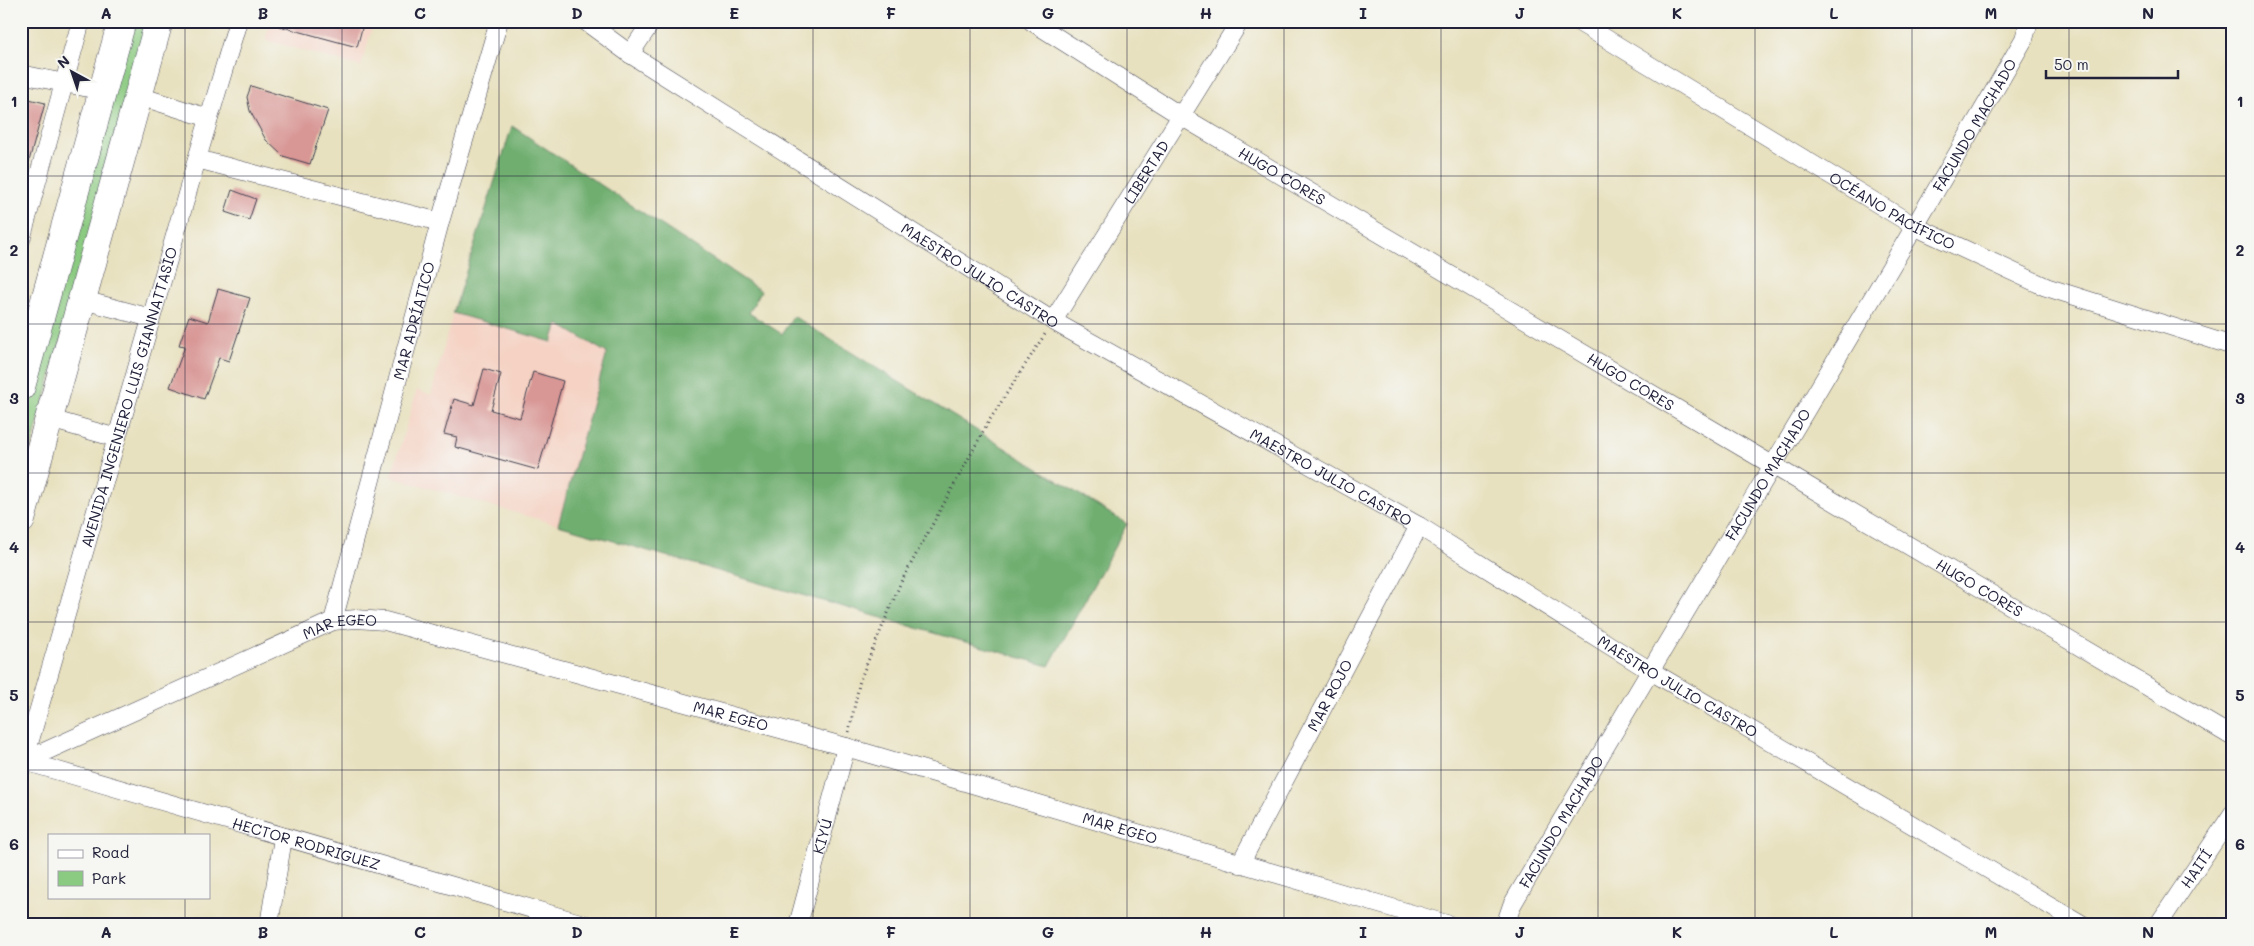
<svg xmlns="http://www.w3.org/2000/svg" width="2254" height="946" font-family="Mali,sans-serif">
<rect width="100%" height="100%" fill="#f6f6f2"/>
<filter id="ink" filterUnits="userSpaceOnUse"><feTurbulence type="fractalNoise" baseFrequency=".02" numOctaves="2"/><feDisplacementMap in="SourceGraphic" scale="10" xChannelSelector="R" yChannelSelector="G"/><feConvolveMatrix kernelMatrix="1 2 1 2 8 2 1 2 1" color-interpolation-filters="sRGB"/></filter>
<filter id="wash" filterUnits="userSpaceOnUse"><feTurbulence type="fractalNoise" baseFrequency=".0096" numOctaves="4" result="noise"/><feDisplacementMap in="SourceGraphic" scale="20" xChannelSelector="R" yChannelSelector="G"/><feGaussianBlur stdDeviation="1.12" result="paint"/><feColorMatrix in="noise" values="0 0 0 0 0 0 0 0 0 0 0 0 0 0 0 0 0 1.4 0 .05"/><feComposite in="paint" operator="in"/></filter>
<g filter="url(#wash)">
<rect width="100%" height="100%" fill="#e8e1bf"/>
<g fill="#f5d2c3">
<polygon points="270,21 374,21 361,67 265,40"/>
<polygon points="453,313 552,341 557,323 608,353 558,525 391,477 417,390 431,395"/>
</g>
<polygon fill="#8bca81" stroke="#56765e" points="132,21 150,21 21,484 21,419"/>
<polygon fill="#70ae6f" stroke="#496855" points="512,126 761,291 749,313 782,334 793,316 1127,524 1049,666 558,525 607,353 558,324 552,342 453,313"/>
<g id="blocks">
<g fill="#d89694">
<polygon points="279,21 364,21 357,47 279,26"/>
<polygon points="251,86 328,110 310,164 283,156 266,140 250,111 247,97"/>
<polygon points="21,97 45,103 26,172 21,172"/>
<polygon points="232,190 256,199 249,220 225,212"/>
<polygon points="218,289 250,298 229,361 219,358 204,399 170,387 185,346 179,345 189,316 208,322"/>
<polygon points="484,369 501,374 491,410 520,418 533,372 563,381 538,470 455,447 457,437 444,434 454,399 474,405"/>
</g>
</g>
</g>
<g filter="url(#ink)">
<use href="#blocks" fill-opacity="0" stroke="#403f4f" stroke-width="1"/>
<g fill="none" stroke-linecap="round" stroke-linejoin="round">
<defs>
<g id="minor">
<path id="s1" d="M585 21 630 54 1053 321 1419 526 1649 670 2083 925"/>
<path id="s2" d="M1031 21 1181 116 2233 737"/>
<path id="s3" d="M1577 21 1916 227 2046 287 2233 346"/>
<polyline points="630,54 652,21"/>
<polyline points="21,74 103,91"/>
<polyline points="139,96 209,118"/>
<polyline points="197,159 440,222"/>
<polyline points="21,240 81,21"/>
<polyline points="83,300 151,318"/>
<path id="s4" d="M1053 321 1240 21"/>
<polyline points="50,419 117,438"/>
<path id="s5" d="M333 621 440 222 499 21"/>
<path id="s6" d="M24 761 333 621 356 619 385 621 846 747 1450 925"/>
<path id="s7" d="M24 761 587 925"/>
<path id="s8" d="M22 768 197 159 238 21"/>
<path id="s9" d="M1240 864 1419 526"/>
<polyline points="269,925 283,838"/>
<path id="s10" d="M798 925 846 747"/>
<path id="s11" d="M1505 925 1512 905C1681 615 1857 330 2024 39L2029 21"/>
<path id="s12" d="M2158 925 2233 813"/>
</g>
<g id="primary">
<polyline points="21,387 122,21"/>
<polyline points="21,520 159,21"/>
</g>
</defs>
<use href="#minor" stroke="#403f4f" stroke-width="19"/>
<use href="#primary" stroke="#403f4f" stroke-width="29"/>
<polyline stroke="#403f4f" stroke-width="3" stroke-dasharray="1 4" stroke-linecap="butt" points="849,732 860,680 901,582 989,421 1045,334"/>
<use href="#minor" stroke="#fff" stroke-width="18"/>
<use href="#primary" stroke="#fff" stroke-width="28"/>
</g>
</g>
<path fill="none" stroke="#22223b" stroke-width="1" stroke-opacity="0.55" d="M185 21V835M342 21V925M499 21V925M656 21V925M813 21V925M970 21V925M1127 21V925M1284 21V925M1441 21V925M1598 21V925M1755 21V925M1912 21V925M2069 21V925M21 176H2233M21 324H2233M21 473H2233M21 622H2233M21 770H2233M185 897V925"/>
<g text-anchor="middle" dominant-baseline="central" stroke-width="5" stroke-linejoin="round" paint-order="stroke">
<g font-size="15" fill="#22223b" stroke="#f6f6f2">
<text stroke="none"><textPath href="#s11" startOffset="928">FACUNDO MACHADO</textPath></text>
<text stroke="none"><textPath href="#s4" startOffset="176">LIBERTAD</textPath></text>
<text stroke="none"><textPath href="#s2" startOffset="295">HUGO CORES</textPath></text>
<text stroke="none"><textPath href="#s3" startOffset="368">OCÉANO PACÍFICO</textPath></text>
<text stroke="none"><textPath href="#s1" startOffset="470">MAESTRO JULIO CASTRO</textPath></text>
<text stroke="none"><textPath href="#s5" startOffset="311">MAR ADRÍATICO</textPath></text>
<text stroke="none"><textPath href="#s2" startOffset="700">HUGO CORES</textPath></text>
<text stroke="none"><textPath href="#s8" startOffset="386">AVENIDA INGENIERO LUIS GIANNATTASIO</textPath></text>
<text stroke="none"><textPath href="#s11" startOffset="522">FACUNDO MACHADO</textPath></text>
<text stroke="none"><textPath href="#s1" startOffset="875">MAESTRO JULIO CASTRO</textPath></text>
<text stroke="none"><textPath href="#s2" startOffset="1105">HUGO CORES</textPath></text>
<text stroke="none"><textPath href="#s6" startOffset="345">MAR EGEO</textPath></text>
<text stroke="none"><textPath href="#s1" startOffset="1280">MAESTRO JULIO CASTRO</textPath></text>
<text stroke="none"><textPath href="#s9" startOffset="191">MAR ROJO</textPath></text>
<text stroke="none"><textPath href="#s6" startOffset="750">MAR EGEO</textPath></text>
<text stroke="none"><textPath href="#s11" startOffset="118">FACUNDO MACHADO</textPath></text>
<text stroke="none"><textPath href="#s6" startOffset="1155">MAR EGEO</textPath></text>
<text stroke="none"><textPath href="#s10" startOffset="92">KIYÚ</textPath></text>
<text stroke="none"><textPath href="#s7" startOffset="294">HECTOR RODRIGUEZ</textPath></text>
<text stroke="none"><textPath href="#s12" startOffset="68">HAITÍ</textPath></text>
</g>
</g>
<rect width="2254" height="946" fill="none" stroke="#f6f6f2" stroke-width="55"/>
<rect x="48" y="834" width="162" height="65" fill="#f6f6f2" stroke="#a1a1a9"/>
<rect x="58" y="850" width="25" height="8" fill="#ffffff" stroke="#a1a1a9"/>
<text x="92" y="858" font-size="15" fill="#22223b">Road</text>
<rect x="58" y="871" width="25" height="15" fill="#8bca81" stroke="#a1a1a9"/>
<text x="92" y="884" font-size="15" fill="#22223b">Park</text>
<g transform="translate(72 72) rotate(320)" stroke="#f6f6f2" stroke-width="4" paint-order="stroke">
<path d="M0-4L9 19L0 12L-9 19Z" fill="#22223b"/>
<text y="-8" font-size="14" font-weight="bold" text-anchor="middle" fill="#22223b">N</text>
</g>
<path d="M2046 70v8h132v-8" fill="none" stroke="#22223b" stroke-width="2.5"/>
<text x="2054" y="70" font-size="15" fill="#22223b" stroke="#f6f6f2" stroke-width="4" paint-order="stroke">50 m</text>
<rect x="28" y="28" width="2198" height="890" fill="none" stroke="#22223b" stroke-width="2"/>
<g font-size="16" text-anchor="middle" font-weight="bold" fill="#22223b">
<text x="106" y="19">A</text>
<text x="263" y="19">B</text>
<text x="420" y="19">C</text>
<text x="577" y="19">D</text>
<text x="734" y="19">E</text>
<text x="891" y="19">F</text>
<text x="1048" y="19">G</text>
<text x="1206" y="19">H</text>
<text x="1363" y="19">I</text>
<text x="1520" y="19">J</text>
<text x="1677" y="19">K</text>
<text x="1834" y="19">L</text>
<text x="1991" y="19">M</text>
<text x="2148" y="19">N</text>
<text x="14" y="107">1</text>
<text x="2240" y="107">1</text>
<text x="14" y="256">2</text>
<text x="2240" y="256">2</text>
<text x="14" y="404">3</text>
<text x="2240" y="404">3</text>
<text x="14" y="553">4</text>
<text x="2240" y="553">4</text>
<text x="14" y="701">5</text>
<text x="2240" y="701">5</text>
<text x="14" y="850">6</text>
<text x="2240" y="850">6</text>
<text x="106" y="938">A</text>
<text x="263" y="938">B</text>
<text x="420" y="938">C</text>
<text x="577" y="938">D</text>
<text x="734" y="938">E</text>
<text x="891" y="938">F</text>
<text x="1048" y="938">G</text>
<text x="1206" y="938">H</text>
<text x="1363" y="938">I</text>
<text x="1520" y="938">J</text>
<text x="1677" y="938">K</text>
<text x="1834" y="938">L</text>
<text x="1991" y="938">M</text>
<text x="2148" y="938">N</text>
</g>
</svg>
